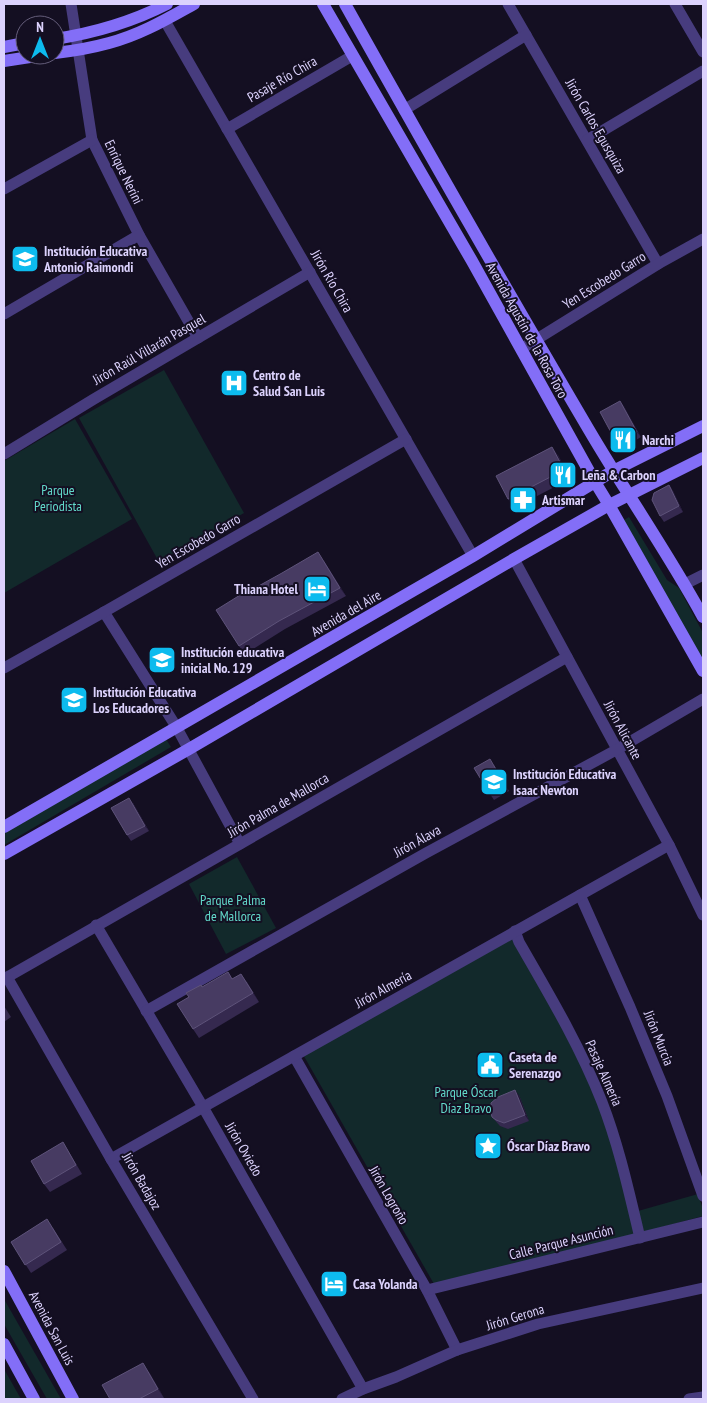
<svg xmlns="http://www.w3.org/2000/svg" width="707" height="1403" font-family="'PT Sans Narrow',sans-serif">
<rect width="100%" height="100%" fill="#140f22"/>
<g fill="#12292b">
<polygon points="164,370 244,513 159,562 79,418"/>
<polygon points="75,419 132,519 4,593 4,461"/>
<polygon points="629,517 667,580 679,588 703,633 703,661 624,520"/>
<polygon points="164,736 171,747 4,845 4,829"/>
<polygon points="237,857 276,928 226,954 189,884"/>
<polygon points="512,933 590,1081 614,1151 636,1235 434,1284 301,1051"/>
<polygon points="698,1194 703,1209 703,1216 644,1232 638,1211"/>
<polygon points="4,1299 61,1399 47,1399 4,1324"/>
<polygon points="4,1369 21,1399 4,1399"/>
</g>
<g fill="none" stroke-linecap="round" stroke-linejoin="round">
<g stroke="#473c7e" stroke-width="11">
<polyline points="71,4 92,140 139,235 198,338"/>
<polyline points="508,4 658,264"/>
<polyline points="675,4 703,52"/>
<polyline points="165,21 473,556"/>
<polyline points="404,110 526,35"/>
<polyline points="227,129 352,56"/>
<polyline points="587,140 703,71"/>
<polyline points="4,189 92,140"/>
<polyline points="4,314 139,235"/>
<polyline points="521,349 658,264 703,239"/>
<polyline points="4,454 94,399 310,272"/>
<polyline points="514,559 669,845 703,915"/>
<polyline points="685,584 703,575"/>
<polyline points="104,612 177,728 240,844"/>
<polyline points="4,668 104,612 406,439"/>
<polyline points="580,895 630,1007 667,1096 703,1196"/>
<polyline points="96,925 203,1107 363,1389"/>
<path d="M515 931 519 942C549 994 580 1046 602 1102 619 1146 629 1192 640 1238"/>
<polyline points="7,977 111,1159 253,1399"/>
<polyline points="4,979 567,657"/>
<polyline points="146,1011 426,853 616,750 703,699"/>
<polyline points="294,1056 427,1290 457,1350"/>
<polyline points="111,1159 669,845"/>
<polyline points="427,1290 703,1222"/>
<polyline points="342,1399 363,1389 396,1377 457,1350 538,1324 703,1288"/>
<polyline points="689,1399 703,1397"/>
</g>
<g stroke="#836ef7" stroke-width="12">
<polyline points="323,4 472,261 595,482 609,505 703,671"/>
<path d="M345 4C425 147 506 289 589 430 626 493 668 553 703 617"/>
<path d="M55 39C94 33 132 22 167 4"/>
<polyline points="4,47 25,43"/>
<path d="M55 53C73 51 91 48 109 43 140 35 167 19 194 4"/>
<polyline points="4,61 43,55"/>
<polyline points="4,827 473,556 613,471 703,426"/>
<polyline points="4,854 189,749 514,559 609,505 703,458"/>
<polyline points="4,1271 73,1399"/>
<polyline points="4,1344 34,1399"/>
</g>
</g>
<g fill="#35294f">
<polygon points="620,401 641,437 626,446 618,444 614,438"/>
<polygon points="558,455 567,473 566,481 514,508 508,499"/>
<polygon points="669,485 673,491 683,512 664,522 660,516"/>
<polygon points="324,561 346,596 285,629 245,654 239,646 246,593"/>
<polygon points="494,765 509,791 494,800 490,794"/>
<polygon points="133,803 149,831 131,841 127,835"/>
<polygon points="233,979 247,982 259,1002 199,1038 193,1029 203,987"/>
<polygon points="4,1006 11,1017 4,1022"/>
<polygon points="482,1063 496,1065 494,1070 490,1072 487,1071"/>
<polygon points="519,1095 529,1121 508,1129 500,1126 492,1117"/>
<polygon points="63,1142 82,1174 50,1192 44,1184"/>
<polygon points="53,1228 67,1250 31,1273 11,1242"/>
<polygon points="149,1372 164,1398 161,1399 110,1399"/>
</g>
<g fill="#201735">
<polygon points="620,401 624,406 641,437 637,432"/>
<polygon points="552,447 558,455 567,473 566,481 560,472"/>
<polygon points="669,485 673,491 683,512 679,506"/>
<polygon points="318,552 324,561 346,596 340,588"/>
<polygon points="129,798 133,803 149,831 145,826"/>
<polygon points="241,974 247,982 259,1002 253,993"/>
<polygon points="492,1058 496,1065 494,1070 492,1067"/>
<polygon points="515,1090 519,1095 529,1121 525,1115"/>
<polygon points="143,1363 149,1372 164,1398 158,1389"/>
</g>
<g fill="#473b62" stroke="#5e537a">
<polygon points="620,401 637,432 622,440 614,438 600,412"/>
<polygon points="552,447 561,464 560,472 508,499 496,476"/>
<polygon points="669,485 679,506 660,516 652,500 654,493"/>
<polygon points="318,552 340,588 279,621 239,646 216,610 245,592 246,593 282,573"/>
<polygon points="490,759 505,785 490,794 474,768"/>
<polygon points="129,798 145,826 127,835 111,808"/>
<polygon points="228,972 232,979 241,974 253,993 193,1029 177,1004 189,997 186,993 201,985 202,987"/>
<circle cx="488" cy="1063" r="5.5"/>
<polygon points="515,1090 525,1115 504,1123 496,1120 492,1117 491,1113 491,1103 498,1097"/>
<polygon points="63,1142 76,1165 44,1184 31,1161"/>
<polygon points="47,1219 61,1242 25,1265 11,1242"/>
<polygon points="143,1363 158,1389 139,1399 110,1399 102,1385"/>
</g>
<defs>
<symbol id="school-square" viewBox="-11 -11 22 22"><rect x="-9" y="-9" width="18" height="18" rx="4" fill="#0dbbee" stroke="#140f22"/><path d="M0-5L7-2L0 1L-7-2ZM-4 1L0 2.5L4 1V4Q0 6-4 4Z" fill="#fff"/></symbol>
<symbol id="hospital-square" viewBox="-11 -11 22 22"><rect x="-9" y="-9" width="18" height="18" rx="4" fill="#0dbbee" stroke="#140f22"/><path d="M-5-5h3v3.5h4V-5h3V5h-3V1.5h-4V5h-3Z" fill="#fff"/></symbol>
<symbol id="restaurant-square" viewBox="-11 -11 22 22"><rect x="-9" y="-9" width="18" height="18" rx="4" fill="#0dbbee" stroke="#140f22"/><path d="M-5-6h1v4h1v-4h1v4h1v-4h1v5L-1.5 .5V6h-2V.5L-5-1ZM5-6V6H3V1.5H1.5Q1.5-4 5-6Z" fill="#fff"/></symbol>
<symbol id="pharmacy-square" viewBox="-11 -11 22 22"><rect x="-9" y="-9" width="18" height="18" rx="4" fill="#0dbbee" stroke="#140f22"/><path d="M-2-6h4v4h4v4h-4v4h-4v-4h-4v-4h4Z" fill="#fff"/></symbol>
<symbol id="hotel-square" viewBox="-11 -11 22 22"><rect x="-9" y="-9" width="18" height="18" rx="4" fill="#0dbbee" stroke="#140f22"/><path d="M-6-4.5h1.5V1H6V5H4.5V3h-9V5H-6ZM-4 0a1.8 1.8 0 1 1 3.6 0ZM.5 0V-2.5h3Q6-2.5 6 0Z" fill="#fff"/></symbol>
<symbol id="civic-square" viewBox="-11 -11 22 22"><rect x="-9" y="-9" width="18" height="18" rx="4" fill="#0dbbee" stroke="#140f22"/><path d="M-.6-6.5H3V-4.5H.6V-3L4-1V1h2V6H-6V1h2V-1L-.6-3ZM-1.2 2.5V6h2.4V2.5Z" fill="#fff"/></symbol>
<symbol id="sight-square" viewBox="-11 -11 22 22"><rect x="-9" y="-9" width="18" height="18" rx="4" fill="#0dbbee" stroke="#140f22"/><path d="M0-6L1.8-2.2L6-1.7L2.9 1.2L3.7 5.4L0 3.3L-3.7 5.4L-2.9 1.2L-6-1.7L-1.8-2.2Z" fill="#fff"/></symbol>
</defs>
<g fill-rule="evenodd">
<use href="#school-square" x="9" y="243" width="32" height="32"/>
<use href="#hospital-square" x="218" y="367" width="32" height="32"/>
<use href="#restaurant-square" x="607" y="424" width="32" height="32"/>
<use href="#restaurant-square" x="547" y="459" width="32" height="32"/>
<use href="#pharmacy-square" x="507" y="484" width="32" height="32"/>
<use href="#hotel-square" x="301" y="573" width="32" height="32"/>
<use href="#school-square" x="146" y="644" width="32" height="32"/>
<use href="#school-square" x="58" y="684" width="32" height="32"/>
<use href="#school-square" x="478" y="766" width="32" height="32"/>
<use href="#civic-square" x="474" y="1049" width="32" height="32"/>
<use href="#sight-square" x="472" y="1130" width="32" height="32"/>
<use href="#hotel-square" x="318" y="1268" width="32" height="32"/>
</g>
<g text-anchor="middle" dominant-baseline="central" stroke-width="4" stroke-linejoin="round" paint-order="stroke">
<g font-size="14" fill="#dcd2fd" stroke="#140f22">
<text transform="translate(282 79) rotate(-30)">Pasaje Río Chira</text>
<text transform="translate(596 126) rotate(60)">Jirón Carlos Egusquiza</text>
<text transform="translate(124 172) rotate(64)">Enrique Nerini</text>
<text transform="translate(604 280) rotate(-32)">Yen Escobedo Garro</text>
<text transform="translate(332 281) rotate(60)">Jirón Río Chira</text>
<text transform="translate(527 330) rotate(61)">Avenida Agustín de la Rosa Toro</text>
<text transform="translate(149 349) rotate(-30)">Jirón Raúl Villarán Pasquel</text>
<text transform="translate(198 541) rotate(-30)">Yen Escobedo Garro</text>
<text transform="translate(346 613) rotate(-30)">Avenida del Aire</text>
<text transform="translate(623 730) rotate(62)">Jirón Alicante</text>
<text transform="translate(278 805) rotate(-30)">Jirón Palma de Mallorca</text>
<text transform="translate(417 841) rotate(-29)">Jirón Álava</text>
<text transform="translate(383 989) rotate(-29)">Jirón Almería</text>
<text transform="translate(659 1038) rotate(68)">Jirón Murcia</text>
<text transform="translate(604 1073) rotate(66)">Pasaje Almería</text>
<text transform="translate(244 1149) rotate(60)">Jirón Oviedo</text>
<text transform="translate(142 1181) rotate(60)">Jirón Badajoz</text>
<text transform="translate(389 1195) rotate(60)">Jirón Logroño</text>
<text transform="translate(561 1242) rotate(-14)">Calle Parque Asunción</text>
<text transform="translate(515 1317) rotate(-17)">Jirón Gerona</text>
<text transform="translate(52 1328) rotate(62)">Avenida San Luis</text>
</g>
<g font-size="14" font-weight="bold" fill="#dcd2fd" stroke="#140f22" text-anchor="start">
<text x="44" y="251">Institución Educativa<tspan x="44" dy="16">Antonio Raimondi</tspan></text>
<text x="253" y="375">Centro de<tspan x="253" dy="16">Salud San Luis</tspan></text>
<text x="642" y="440">Narchi</text>
<text x="582" y="475">Leña &amp; Carbon</text>
<text x="542" y="500">Artismar</text>
<text x="298" y="589" text-anchor="end">Thiana Hotel</text>
<text x="181" y="652">Institución educativa<tspan x="181" dy="16">inicial No. 129</tspan></text>
<text x="93" y="692">Institución Educativa<tspan x="93" dy="16">Los Educadores</tspan></text>
<text x="513" y="774">Institución Educativa<tspan x="513" dy="16">Isaac Newton</tspan></text>
<text x="509" y="1057">Caseta de<tspan x="509" dy="16">Serenazgo</tspan></text>
<text x="507" y="1146">Óscar Díaz Bravo</text>
<text x="353" y="1284">Casa Yolanda</text>
</g>
<g font-size="14" fill="#62d9ca" stroke="#140f22">
<text x="58" y="490">Parque<tspan x="58" dy="16">Periodista</tspan></text>
<text x="233" y="900">Parque Palma<tspan x="233" dy="16">de Mallorca</tspan></text>
<text x="466" y="1092">Parque Óscar<tspan x="466" dy="16">Díaz Bravo</tspan></text>
</g>
</g>
<rect width="707" height="1403" fill="none" stroke="#dcd2fd" stroke-width="10"/>
<g transform="translate(40 40)"><circle r="24" fill="#140f22" stroke="#645d7a"/>
<path d="M0-4L9 19L0 12L-9 19Z" fill="#0dbbee"/>
<text y="-8" font-size="14" font-weight="bold" text-anchor="middle" fill="#dcd2fd">N</text>
</g>
</svg>
